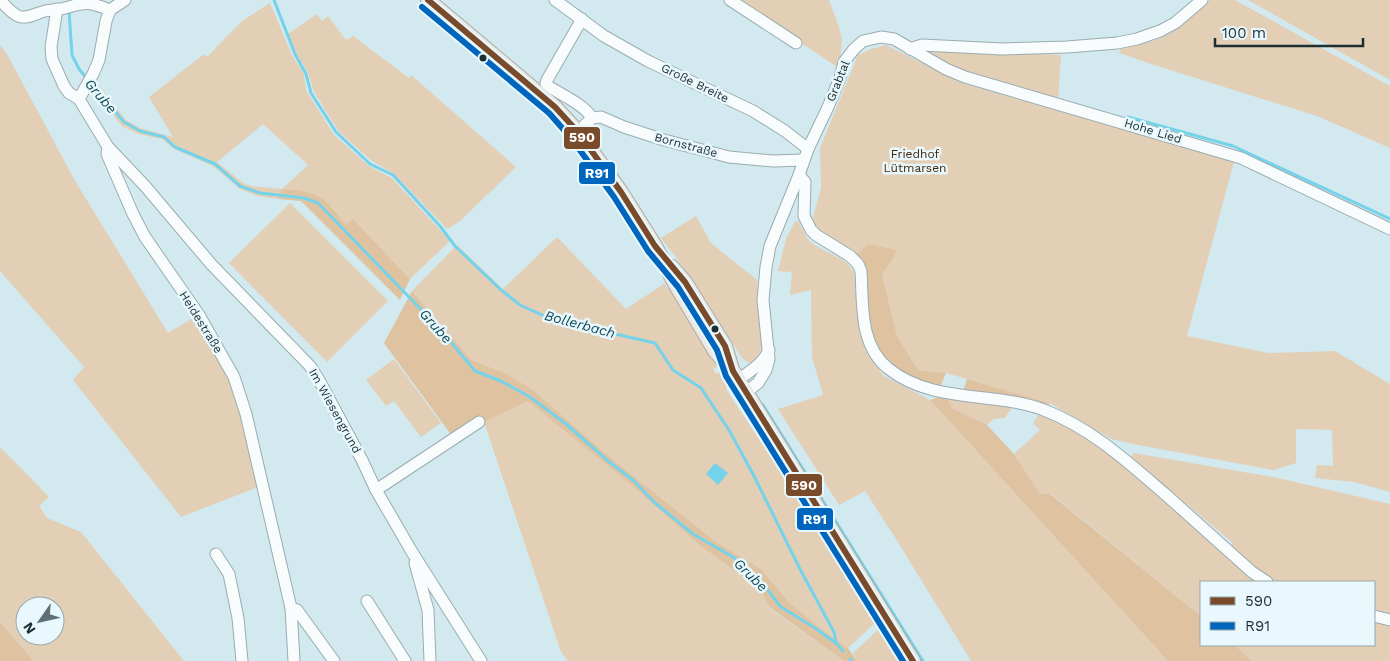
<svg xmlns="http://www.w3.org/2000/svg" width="1390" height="661" font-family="'Work Sans',sans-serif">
<rect width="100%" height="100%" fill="#d2e9ef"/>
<g fill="#e2cfb6" fill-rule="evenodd">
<polygon points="736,0 829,0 839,27 842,40 839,68"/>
<path d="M1209 0H1235L1390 86V148L1317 116 1151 64 1119 53 1121 47C1135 45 1151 43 1163 37 1180 29 1195 13 1209 0Z"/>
<polygon points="1248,0 1390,0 1390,80"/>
<path d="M270 3 292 55 304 74 306 90 334 135 369 166 392 178 450 241 410 279 353 219 346 225 332 207 282 189 278 199 258 196 240 189 213 166 174 149 162 139 138 134 122 126 93 90 97 83 126 120 140 128 173 137 149 97 203 55 208 56 242 21ZM263 124 308 165 282 189 251 186 243 183 217 162Z"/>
<polygon points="317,14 322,21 328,16 346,40 353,36 409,78 411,75 516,167 460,221 447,229 394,174 372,161 339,132 314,92 308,73 296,53 288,34"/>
<polygon points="0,45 8,56 74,179 168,333 195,317 230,380 242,418 258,487 181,517 73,380 84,367 0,271"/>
<polygon points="886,45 944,74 965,84 1234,162 1187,336 1268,353 1335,351 1390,384 1390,492 1354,482 1315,478 1317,465 1333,466 1332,430 1296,429 1296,463 1273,470 1138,445 1111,439 1050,403 946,373 918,370 897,336 882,273 894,257 867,244 857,255 820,231 812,221 821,188 820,148 858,55 871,49"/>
<polygon points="928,49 1061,55 1058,101 970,75 923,52"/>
<polygon points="290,203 388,301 327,362 229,263"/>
<path d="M696 216 711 243 757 280C759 295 765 344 759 356 757 360 753 362 750 364L742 358 694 281 661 238Z"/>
<path d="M795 221 799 222C802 228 806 239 812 243 826 254 846 256 854 273L859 327 864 346 868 355 884 376 930 400 1168 661H971L896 539 865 491 839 505 778 409 823 395 812 357 811 290 790 295 792 272 778 271 786 239Z"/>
<polygon points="557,237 626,309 665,283 667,289 671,287 694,325 693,328 698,336 701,337 718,366 713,369 716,374 721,371 726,379 727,391 761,442 767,447 875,623 848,648 825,632 788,601 761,569 713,540 710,537 606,454 533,390 507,374 472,360 412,291 457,245 503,289"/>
<polygon points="394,359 441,423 421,437 394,401 386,406 366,380"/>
<polygon points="945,395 1013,406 1005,418 994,419 987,425 952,408"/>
<polygon points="528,400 629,483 698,544 749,581 764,596 769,608 844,661 568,661 561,652 484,422"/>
<polygon points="1039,414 1064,424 1086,437 1101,447 1161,496 1257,582 1201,582 1201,616 1050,493 1040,494 1014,454 1040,430 1033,423"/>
<path d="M0 447 49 497 39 506 47 518 81 532 184 661H34L0 622ZM25 606H55V636H25Z"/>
<polygon points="1134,453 1278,478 1390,504 1390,617 1374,613 1374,582 1272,582 1229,548 1233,543 1131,458"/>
<polygon points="1374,620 1390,624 1390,661 1252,661 1235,645 1374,645"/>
<polygon points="879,629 898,661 857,661 853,653"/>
</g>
<g fill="#dfc3a1">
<path d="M282 189C319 192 323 195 346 225L353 219 410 279 400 300 301 201 278 199Z"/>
<polygon points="867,244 896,250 894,257 882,274 897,336 918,370 946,373 940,387 919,382 891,366 877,349 869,324 866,269 862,261 857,255"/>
<polygon points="412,291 472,360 507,374 533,390 606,454 710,537 713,540 761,569 788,601 825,632 848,648 857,661 844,661 769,607 764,596 749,581 698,544 629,483 528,401 484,422 481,416 452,436 384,343"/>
<polygon points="967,379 1050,403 1045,408 963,392"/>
<polygon points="945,395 952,408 987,425 1014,454 1040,494 1049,493 1201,616 1201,645 1235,645 1252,661 1168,661 930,400"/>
<polygon points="0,622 34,661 0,661"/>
</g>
<polygon fill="#74d3ea" points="715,463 728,473 718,485 706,474"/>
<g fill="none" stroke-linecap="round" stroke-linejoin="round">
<g stroke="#74d3ea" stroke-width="3">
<polyline points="274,0 295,54 306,74 311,93 336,132 370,164 393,175 440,226 455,246 500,289 520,305 553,320 655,343 673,370 701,388 729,430 754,476 801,571 834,632 836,643"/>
<polyline points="69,11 72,55 79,69 124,122 140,131 164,137 175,147 215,164 240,186 260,193 304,198 318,203 440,329 475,371 501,381 530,397 566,424 608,461 634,481 654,502 693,534 733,557 759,579 781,607 815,628 837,644 843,651"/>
<polyline points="1128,117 1233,146 1390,219"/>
<polyline points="763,405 923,661"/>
<polyline points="799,494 831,545"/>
<polyline points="836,554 877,621"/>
<polyline points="883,629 903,661"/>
<polyline points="850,659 851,661"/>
</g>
<defs>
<g id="minor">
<path d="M0 0C5 5 11 13 18 16 27 20 36 13 45 11 50 10 55 10 61 9 85 3 85 0 110 10"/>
<polyline points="555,0 604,36 648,61 753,111 785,131 808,149"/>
<polyline points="730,0 796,43"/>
<polyline points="57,9 51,47 52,59 64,86 69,93 79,99 108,147 145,186 211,264 310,366 319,380 362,460 376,490 412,552 481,661"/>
<path d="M582 19 547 80 546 83 548 86C560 94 585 105 592 118"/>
<polyline points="910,49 922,45 1002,49 1067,47 1117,43 1137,39 1160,31 1175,23 1202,0"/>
<polyline points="79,99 93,74 99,60 106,21 110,10 125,0"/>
<polyline points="578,132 592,118 601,117 624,127 664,140 729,157 773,161 803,160"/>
<polyline points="108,147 107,154 133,214 145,237 199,315 234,377 246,414 291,608 294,661"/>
<path d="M799 175 805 182 804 216 811 230 816 235 850 256 858 264 861 271C863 304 859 346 889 369 933 404 994 391 1044 410 1091 428 1128 462 1165 494 1194 520 1223 546 1252 572L1267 582"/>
<path d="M738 380C749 372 764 363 769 350"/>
<polyline points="746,392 758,383 766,370 769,359 763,300 766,267 770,246 799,175 808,149 828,107 840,78 844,62 854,49 863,41 881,37 894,39 946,69 965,77 1241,158 1390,229"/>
<polyline points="376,490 479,422"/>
<polyline points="216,554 229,574 238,618 242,661"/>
<polyline points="415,563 428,610 430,661"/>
<polyline points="367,601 405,661"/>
<polyline points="291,608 297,610 334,661"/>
<polyline points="1374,616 1390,620"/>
</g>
<g id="major">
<polyline points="428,0 522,79 555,107 578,132 621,192 655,246 677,287 715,351 733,371 913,661"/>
<polyline points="672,267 685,282 725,346 731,366"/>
</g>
</defs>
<use href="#minor" stroke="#9aacb0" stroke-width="13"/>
<use href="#major" stroke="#a9aba5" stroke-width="16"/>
<use href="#minor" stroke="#f8fcfd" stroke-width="11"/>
<use href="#major" stroke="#ebe8e4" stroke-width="14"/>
<defs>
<polyline id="bus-1" points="428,0 555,107 578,132 621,192 655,246 685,282 725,346 733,371 913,661"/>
<polyline id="bus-2" points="422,7 549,113 571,138 614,197 648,251 678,287 717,350 726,376 903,661"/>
</defs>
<use href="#bus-1" stroke="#e8f8fd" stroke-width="10"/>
<use href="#bus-2" stroke="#e8f8fd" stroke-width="10"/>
<use href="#bus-1" stroke="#7a4b2a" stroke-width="6"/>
<use href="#bus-2" stroke="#0065bd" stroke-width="6"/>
</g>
<g fill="#1e2f33" stroke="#e8f8fd" stroke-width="2">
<circle cx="483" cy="58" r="4.5"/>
<circle cx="715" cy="329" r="4.5"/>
</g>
<g text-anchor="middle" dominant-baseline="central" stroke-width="5" stroke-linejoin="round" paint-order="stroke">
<g font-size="12" fill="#1e2f33" stroke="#e8f8fd">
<text transform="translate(838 81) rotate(-68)">Grabtal</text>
<text transform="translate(695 83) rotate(26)">Große Breite</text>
<text transform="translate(1153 131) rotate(17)">Hohe Lied</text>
<text transform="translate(686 145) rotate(15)">Bornstraße</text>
<text transform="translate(201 322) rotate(58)">Heidestraße</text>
<text transform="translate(335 411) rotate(61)">Im Wiesengrund</text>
</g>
<g font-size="12" fill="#3f2406" stroke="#e8f8fd">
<text x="915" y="154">Friedhof<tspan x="915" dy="14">Lütmarsen</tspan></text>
</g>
<g font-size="14" font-style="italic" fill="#144b57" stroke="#e8f8fd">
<text transform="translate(101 96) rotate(49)">Grube</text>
<text transform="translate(580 324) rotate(15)">Bollerbach</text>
<text transform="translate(436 326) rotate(48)">Grube</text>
<text transform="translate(751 575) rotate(44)">Grube</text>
</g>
</g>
<g stroke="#e8f8fd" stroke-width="2">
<rect x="563" y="126" width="38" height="24" rx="5" fill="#7a4b2a"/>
<rect x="578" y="161" width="38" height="24" rx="5" fill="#0065bd"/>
<rect x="785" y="473" width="38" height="24" rx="5" fill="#7a4b2a"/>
<rect x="796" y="507" width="38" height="24" rx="5" fill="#0065bd"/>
</g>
<g font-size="14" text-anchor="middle" font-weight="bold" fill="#fff">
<text x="582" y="142">590</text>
<text x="597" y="178">R91</text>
<text x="804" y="490">590</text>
<text x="815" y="524">R91</text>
</g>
<rect x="1200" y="581" width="175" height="65" fill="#e8f8fd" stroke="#97a8ac"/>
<rect x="1210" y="597" width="25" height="8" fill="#7a4b2a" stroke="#97a8ac"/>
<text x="1245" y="606" font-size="15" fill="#1e2f33">590</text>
<rect x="1210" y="622" width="25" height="8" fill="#0065bd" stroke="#97a8ac"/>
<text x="1245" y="631" font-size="15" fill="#1e2f33">R91</text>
<g transform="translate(40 621) rotate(236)"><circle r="24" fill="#e8f8fd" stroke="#97a8ac"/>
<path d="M0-4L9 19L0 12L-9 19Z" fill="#5d7075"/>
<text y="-8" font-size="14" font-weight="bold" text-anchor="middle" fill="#1e2f33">N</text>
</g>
<path d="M1215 38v8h148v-8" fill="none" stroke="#1e2f33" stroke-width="2.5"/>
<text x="1222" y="38" font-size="15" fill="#1e2f33" stroke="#e8f8fd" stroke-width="4" paint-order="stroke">100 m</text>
</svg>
